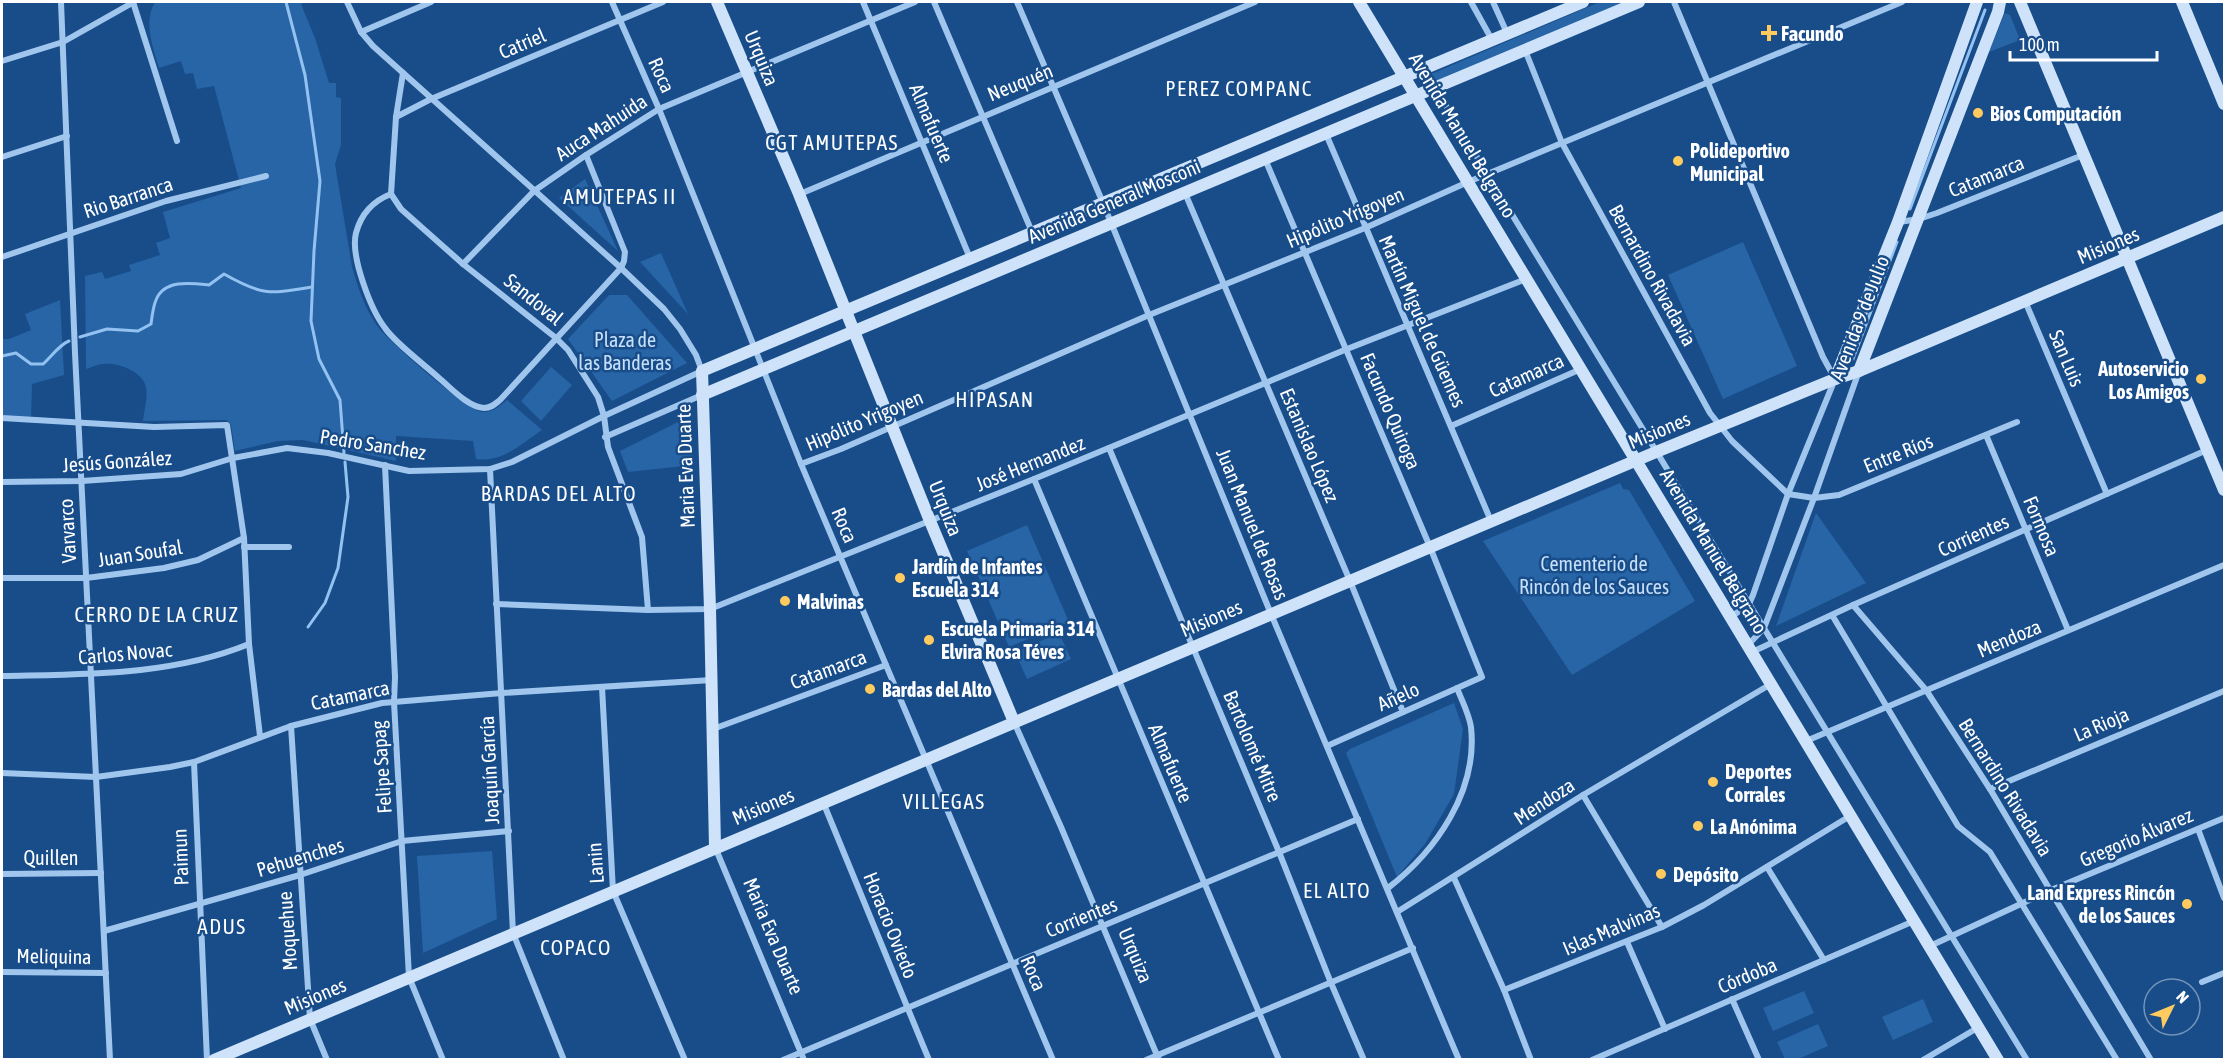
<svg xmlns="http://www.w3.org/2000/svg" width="2226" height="1061" font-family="'Asap Condensed',sans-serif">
<rect width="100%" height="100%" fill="#184d8a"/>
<g fill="#2765a7">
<path d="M155 2H306L301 4 315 38 329 83H336V97L341 98V145L335 164 352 267C358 288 365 309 378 327 390 342 466 410 482 412 492 413 500 406 507 400L542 430C521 444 502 463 476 459L473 441 396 436V461L303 440 278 441 235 451 231 425 227 420 143 421C144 411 148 397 146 388 144 372 118 362 104 364 98 364 92 367 86 369L85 276 102 272 105 279 131 271 129 265 160 255 156 243 170 238 163 212 241 188 214 86 197 89 193 73 185 74 181 61 159 68C153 47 143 22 155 2Z"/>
<polygon points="1600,2 1632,2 1438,83 1429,75"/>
<polygon points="2005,13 2010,15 2020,40 1989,52"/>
<polygon points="585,179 618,251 559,198"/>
<polygon points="1743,242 1797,366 1723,399 1668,275"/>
<polygon points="661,253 688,314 640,262"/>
<polygon points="609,295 627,295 687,363 612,401 568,339"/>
<polygon points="60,300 64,375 32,384 31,417 2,417 2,339 9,339 31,330 25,314"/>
<polygon points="551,367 572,385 541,421 521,401"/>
<polygon points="690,416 693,465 628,472 620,451"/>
<polygon points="1620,483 1623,489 1629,490 1695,601 1572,675 1483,541"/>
<polygon points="1816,513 1866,583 1776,626"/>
<polygon points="1027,525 1069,622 1009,647 967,551"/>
<polygon points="1059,633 1071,659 1027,679 1015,652"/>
<polygon points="1454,703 1463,729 1454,794 1425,844 1397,877 1346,753 1350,749"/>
<polygon points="492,851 497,919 423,953 417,856"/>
<polygon points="1804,991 1814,1013 1773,1031 1763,1008"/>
<polygon points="1923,999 1933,1022 1893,1040 1882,1017"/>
<polygon points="1818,1024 1828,1046 1798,1059 1785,1059 1777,1042"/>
</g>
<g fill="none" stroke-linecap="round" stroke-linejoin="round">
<g stroke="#93c2f1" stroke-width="3">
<polyline points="286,2 305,75 320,181 314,251 311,321 319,359 340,400 344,453"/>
<polyline points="1910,209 1985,10"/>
<path d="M80 337 107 329 138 331 151 324C152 316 153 307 156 300 164 279 192 283 209 285L224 274C263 296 269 294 312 287"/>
<path d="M2 356 16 353 31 364H43C51 357 59 345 69 341"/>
<polyline points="1853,359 1897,242"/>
<polyline points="308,627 325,603 338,568 348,497 345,462"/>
</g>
<g stroke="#a1c6ee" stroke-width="6">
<polyline points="61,2 75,353 110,1060"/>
<polyline points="133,2 177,141"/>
<polyline points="612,2 659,109 801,464 1053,1060"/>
<polyline points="863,2 970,258"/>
<polyline points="934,2 1032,232"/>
<polyline points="1017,2 1103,203 1271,614 1459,1060"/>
<polyline points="1471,2 1492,40"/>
<polyline points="1493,2 1507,33"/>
<polyline points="1674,2 1823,357 1835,379 1788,494 1753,595 1749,604 1731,617"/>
<polyline points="361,32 431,2"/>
<polyline points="1525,50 1562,143 1710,413 1732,441 1788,494 1814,498 1839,495 2017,422"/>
<polyline points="2,61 63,42 134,2"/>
<polyline points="403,73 396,117 391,194 401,209 463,264 556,338 568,350 598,397 604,416 608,447 642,537 648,610"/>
<polyline points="1435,88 2027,1060"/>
<polyline points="396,117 431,99 663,2"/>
<polyline points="1326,134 1491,521"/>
<polyline points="2,157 67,136"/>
<polyline points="1265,159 1430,547 1482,677 1327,746"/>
<polyline points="1185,193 1350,581 1403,712"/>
<path d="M391 194C373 201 361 214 356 233 350 256 371 310 385 328 395 343 425 365 439 378 451 388 468 407 484 408 491 408 495 404 500 400L621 268 624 261 625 252 586 155"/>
<polyline points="800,194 1255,2"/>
<polyline points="1899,222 1919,219 1937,213 2083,155"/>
<polyline points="2,257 166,201 266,176"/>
<polyline points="463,264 534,191 586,155 659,109 915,2"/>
<polyline points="2025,301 2107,494"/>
<polyline points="2,418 154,427 227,425 244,538 249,644 260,736"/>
<polyline points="1451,426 1581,369"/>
<polyline points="1986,435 2068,630"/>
<polyline points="605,437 702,395"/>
<polyline points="1109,448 1279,852 1331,983 1364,1060"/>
<polyline points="801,464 841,449 1149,315 1365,228 1468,182 1902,2"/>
<polyline points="385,465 395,677 394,702 409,977 443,1060"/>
<polyline points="490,469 513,933 564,1060"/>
<polyline points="1034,479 1279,1060"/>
<polyline points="2,482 82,481 181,474 233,458 287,448 328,453 409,471 490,469 512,462 604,416 702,371 696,355 680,329 664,309 621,268 373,46 361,32 347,2"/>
<polyline points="244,547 289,547"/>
<polyline points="2,578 86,578 164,568 198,560 244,538"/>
<polyline points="496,604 648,610 710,609 1034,479 1347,349 1526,279"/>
<polyline points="1853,605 1926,690 1990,789 2151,1060"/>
<polyline points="1832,615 1958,826 1990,852 2117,1060"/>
<polyline points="1748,645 1764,628 1814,498 1859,371"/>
<polyline points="1752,652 1853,605 2207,450"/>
<path d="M2 676C84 674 171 676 249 644"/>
<polyline points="602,687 613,891 685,1060"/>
<polyline points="1014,722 1061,827 1159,1060"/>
<polyline points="291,726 310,1019 327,1060"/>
<polyline points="713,729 886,665"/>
<polyline points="1806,741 2224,565"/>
<polyline points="194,762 207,1060"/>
<polyline points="2,773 96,777 170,767 194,762 291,726 382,703 502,693 712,680"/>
<polyline points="1990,789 2224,691"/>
<polyline points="1583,795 1662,927"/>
<polyline points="823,802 929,1060"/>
<polyline points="2198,829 2224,898"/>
<polyline points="715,847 804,1060"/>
<polyline points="1767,867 1824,960"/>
<polyline points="2,874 101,873"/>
<polyline points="1454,878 1504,990 1531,1060"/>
<path d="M1388 888C1436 851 1478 791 1471 727 1469 714 1462 701 1457 688"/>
<polyline points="1397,912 1583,795 1771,684"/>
<polyline points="104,931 300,875 402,841 509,831"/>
<polyline points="1627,942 1665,1029"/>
<polyline points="1930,946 2051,890 2224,818"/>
<polyline points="2,972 106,973"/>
<polyline points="2202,982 2224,973"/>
<polyline points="1504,990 1662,927 1704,905 1850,816"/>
<polyline points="1732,999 1759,1060"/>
<polyline points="783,1060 1358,819"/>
<polyline points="1146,1060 1413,948"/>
<polyline points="1592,1060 1914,921"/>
<polyline points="1923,1060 1979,1027"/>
</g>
<g stroke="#cee3fa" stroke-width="12">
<polyline points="717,2 799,194 930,521 1014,722"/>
<polyline points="1359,2 1998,1060"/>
<polyline points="2020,2 2224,490"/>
<polyline points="2182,2 2224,104"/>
<polyline points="1859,371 1998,12 2000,2"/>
<polyline points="1835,379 1898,222 1977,2"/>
<polyline points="702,395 1639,2"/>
<polyline points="715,847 710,609 702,371 1583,2"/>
<polyline points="214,1060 1656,452 1835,379 1859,371 2224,217"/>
</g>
</g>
<g fill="#ffcb5e" stroke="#184d8a" stroke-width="2">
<path d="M1766 24h6v6h6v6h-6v6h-6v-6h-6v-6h6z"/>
<circle cx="1978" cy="113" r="6"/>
<circle cx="1678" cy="161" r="6"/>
<circle cx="2201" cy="379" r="6"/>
<circle cx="900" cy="578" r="6"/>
<circle cx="785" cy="601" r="6"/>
<circle cx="929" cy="640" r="6"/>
<circle cx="870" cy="689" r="6"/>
<circle cx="1713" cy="782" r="6"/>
<circle cx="1698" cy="826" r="6"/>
<circle cx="1661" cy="874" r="6"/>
<circle cx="2187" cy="904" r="6"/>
</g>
<g text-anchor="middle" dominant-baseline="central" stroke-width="5" stroke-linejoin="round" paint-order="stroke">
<g font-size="20" font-weight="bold" fill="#fff" stroke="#184d8a" text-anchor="start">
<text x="1781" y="33">Facundo</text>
<text x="1990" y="113">Bios Computación</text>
<text x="1690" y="150">Polideportivo<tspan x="1690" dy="23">Municipal</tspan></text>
<text x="2189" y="368" text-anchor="end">Autoservicio<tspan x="2189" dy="23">Los Amigos</tspan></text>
<text x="912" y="566">Jardín de Infantes<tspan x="912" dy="23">Escuela 314</tspan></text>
<text x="797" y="601">Malvinas</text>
<text x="941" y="628">Escuela Primaria 314<tspan x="941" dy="23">Elvira Rosa Téves</tspan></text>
<text x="882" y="689">Bardas del Alto</text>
<text x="1725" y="771">Deportes<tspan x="1725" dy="23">Corrales</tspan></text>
<text x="1710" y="826">La Anónima</text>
<text x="1673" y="874">Depósito</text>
<text x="2175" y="892" text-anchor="end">Land Express Rincón<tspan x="2175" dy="23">de los Sauces</tspan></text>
</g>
<g font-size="20" fill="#fff" stroke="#184d8a">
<text transform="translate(522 43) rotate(-23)">Catriel</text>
<text transform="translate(762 58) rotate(67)">Urquiza</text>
<text transform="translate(662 75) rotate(66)">Roca</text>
<text transform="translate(1020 82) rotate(-22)">Neuquén</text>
<text transform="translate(932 123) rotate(67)">Almafuerte</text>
<text transform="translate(601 127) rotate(-33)">Auca Mahuida</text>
<text transform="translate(1463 135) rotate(59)">Avenida Manuel Belgrano</text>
<text transform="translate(1986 176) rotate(-22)">Catamarca</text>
<text transform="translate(128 197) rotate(-18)">Rio Barranca</text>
<text transform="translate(1114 201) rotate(-23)">Avenida General Mosconi</text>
<text transform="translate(1345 217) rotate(-23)">Hipólito Yrigoyen</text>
<text transform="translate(2108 245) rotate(-23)">Misiones</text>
<text transform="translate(1653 275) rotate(61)">Bernardino Rivadavia</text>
<text transform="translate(534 299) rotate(39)">Sandoval</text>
<text transform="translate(1859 318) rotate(-69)">Avenida 9 de Julio</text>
<text transform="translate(1423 321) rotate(66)">Martín Miguel de Güemes</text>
<text transform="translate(2067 358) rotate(67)">San Luis</text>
<text transform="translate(1526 375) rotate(-24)">Catamarca</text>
<text transform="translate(1391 411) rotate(67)">Facundo Quiroga</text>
<text transform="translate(864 420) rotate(-23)">Hipólito Yrigoyen</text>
<text transform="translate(1659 430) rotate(-23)">Misiones</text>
<text transform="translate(373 444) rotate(9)">Pedro Sanchez</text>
<text transform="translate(1310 445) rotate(67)">Estanislao López</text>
<text transform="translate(1898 453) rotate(-22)">Entre Ríos</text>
<text transform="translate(117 461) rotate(-4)">Jesús González</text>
<text transform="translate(1030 463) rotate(-22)">José Hernandez</text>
<text transform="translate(685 466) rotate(-92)">Maria Eva Duarte</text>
<text transform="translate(946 508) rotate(68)">Urquiza</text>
<text transform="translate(1253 524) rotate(68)">Juan Manuel de Rosas</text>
<text transform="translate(845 525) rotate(67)">Roca</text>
<text transform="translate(2042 526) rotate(67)">Formosa</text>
<text transform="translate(67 531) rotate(-93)">Varvarco</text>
<text transform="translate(1973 535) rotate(-24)">Corrientes</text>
<text transform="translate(1714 551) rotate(59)">Avenida Manuel Belgrano</text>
<text transform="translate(140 553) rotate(-9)">Juan Soufal</text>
<text transform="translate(1211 618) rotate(-23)">Misiones</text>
<text transform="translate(2009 638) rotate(-23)">Mendoza</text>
<text transform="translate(125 653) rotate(-5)">Carlos Novac</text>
<text transform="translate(828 669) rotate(-20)">Catamarca</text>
<text transform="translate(350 695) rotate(-12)">Catamarca</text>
<text transform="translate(1398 696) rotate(-24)">Añelo</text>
<text transform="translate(2101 724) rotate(-23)">La Rioja</text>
<text transform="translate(1253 746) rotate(67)">Bartolomé Mitre</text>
<text transform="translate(1171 763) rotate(67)">Almafuerte</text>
<text transform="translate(381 767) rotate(-94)">Felipe Sapag</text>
<text transform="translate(489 770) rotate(-93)">Joaquín García</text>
<text transform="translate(2006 787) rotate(58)">Bernardino Rivadavia</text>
<text transform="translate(1544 801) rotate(-33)">Mendoza</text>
<text transform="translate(763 806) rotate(-23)">Misiones</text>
<text transform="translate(2136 837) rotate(-23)">Gregorio Álvarez</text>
<text x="51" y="857">Quillen</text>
<text transform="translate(180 857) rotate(-92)">Paimun</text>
<text transform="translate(300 857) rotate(-17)">Pehuenches</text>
<text transform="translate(595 863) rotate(-94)">Lanin</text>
<text transform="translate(1081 917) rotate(-22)">Corrientes</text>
<text transform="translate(891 925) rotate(68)">Horacio Oviedo</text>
<text transform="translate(1611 929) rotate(-23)">Islas Malvinas</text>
<text transform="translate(287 931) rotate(-94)">Moquehue</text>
<text transform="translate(774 936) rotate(67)">Maria Eva Duarte</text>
<text transform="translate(1136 955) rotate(67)">Urquiza</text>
<text transform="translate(54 956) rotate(1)">Meliquina</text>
<text transform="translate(1034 973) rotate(67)">Roca</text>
<text transform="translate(1747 975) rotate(-23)">Córdoba</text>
<text transform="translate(315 996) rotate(-23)">Misiones</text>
</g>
<g font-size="20" fill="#c7e0fa" stroke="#184d8a">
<text x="625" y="339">Plaza de<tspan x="625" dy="23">las Banderas</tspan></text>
<text x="1594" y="563">Cementerio de<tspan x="1594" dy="23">Rincón de los Sauces</tspan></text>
</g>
<g font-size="21" letter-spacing="1.5" fill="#fff" stroke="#184d8a">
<text x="1239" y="88">PEREZ COMPANC</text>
<text x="832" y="142">CGT AMUTEPAS</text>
<text x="620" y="196">AMUTEPAS II</text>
<text x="995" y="399">HIPASAN</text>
<text x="559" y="493">BARDAS DEL ALTO</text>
<text x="157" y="614">CERRO DE LA CRUZ</text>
<text x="944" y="801">VILLEGAS</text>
<text x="1337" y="890">EL ALTO</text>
<text x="222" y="926">ADUS</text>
<text x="576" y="947">COPACO</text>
</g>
</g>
<rect width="2226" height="1061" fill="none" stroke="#ffffff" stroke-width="6"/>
<g transform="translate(2172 1007) rotate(47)"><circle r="28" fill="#184d8a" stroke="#7494b9" stroke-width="1.5"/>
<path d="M0-4.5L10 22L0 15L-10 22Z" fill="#ffcb5e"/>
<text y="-9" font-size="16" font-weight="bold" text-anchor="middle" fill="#ffffff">N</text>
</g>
<path d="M2010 51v9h147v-9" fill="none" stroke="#ffffff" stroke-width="3"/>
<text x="2019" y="51" font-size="18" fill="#ffffff" stroke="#184d8a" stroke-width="4.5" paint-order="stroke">100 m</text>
</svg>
